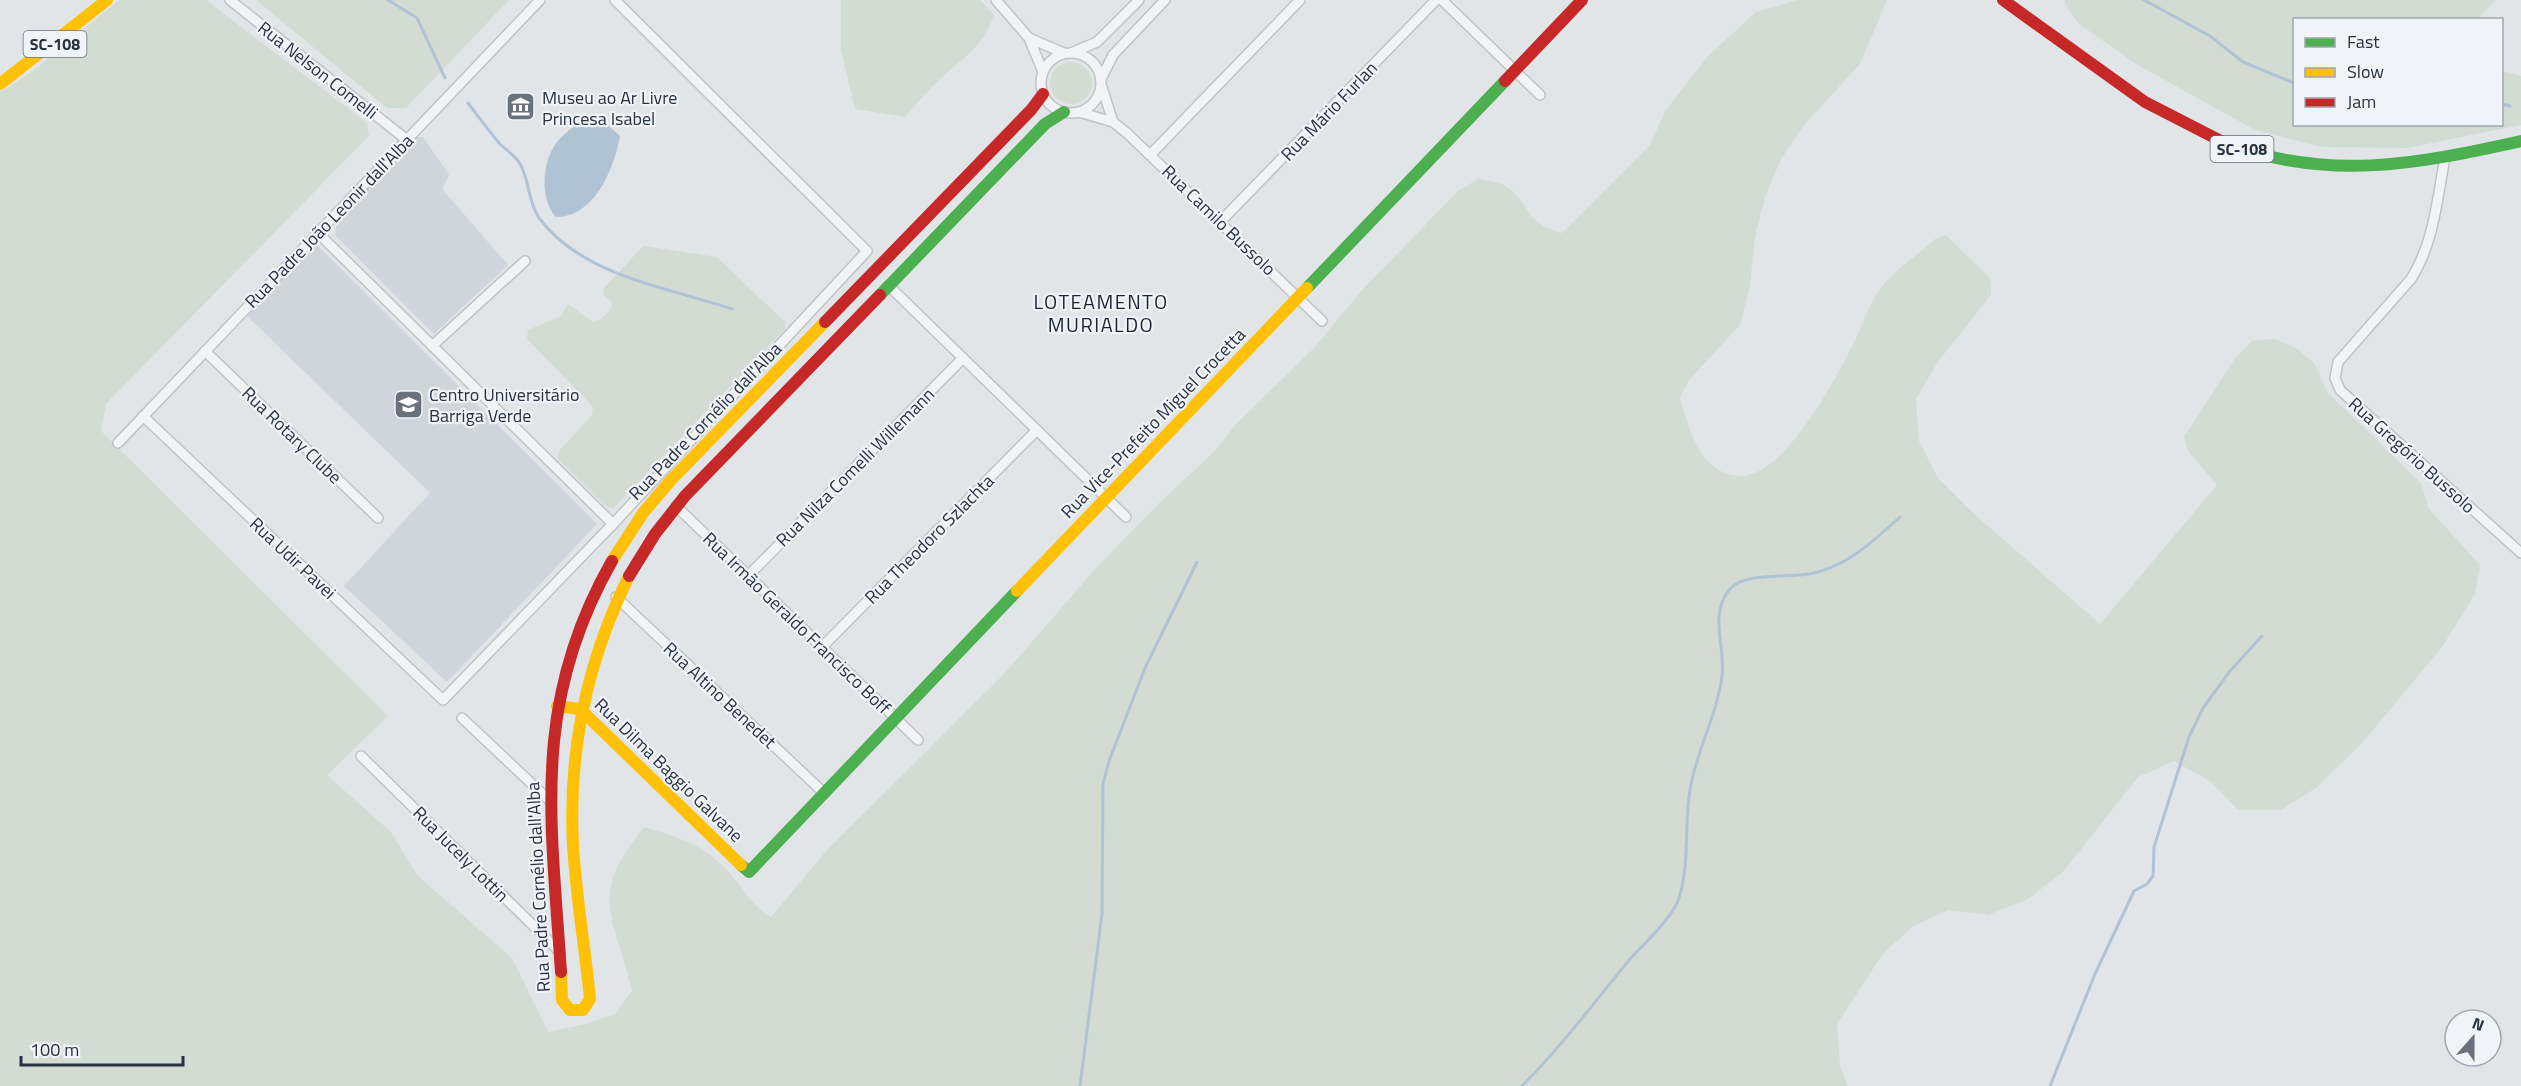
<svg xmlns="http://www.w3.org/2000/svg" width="2521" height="1086" font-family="'Titillium Web',sans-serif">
<rect width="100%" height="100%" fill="#e2e5e8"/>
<g fill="#d0d5db">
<polygon points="415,137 423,137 449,175 442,189 508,265 434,334 335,235 337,221"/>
<polygon points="316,244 597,524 447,682 344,586 430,493 246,315"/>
</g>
<g fill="#d3dcd3">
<path d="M119 0H206L367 123 369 136 106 404 101 431 388 716 327 775 391 832 417 875 512 958 548 1032 586 1024 615 1014 632 991C614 915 587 897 644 827 676 836 707 846 730 873 745 891 750 904 771 917L827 850 1004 674 1096 568 1160 502 1216 450 1236 424 1313 349 1362 290 1459 190 1478 179C1487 181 1499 182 1506 186 1533 205 1521 222 1562 233L1650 145 1665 111 1708 56 1756 12 1798 0H1887L1860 64 1805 124 1781 159 1765 197 1755 237 1750 285 1740 325 1689 380 1680 398C1690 430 1699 473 1739 476 1786 478 1840 371 1858 334 1865 319 1871 301 1881 288 1894 270 1918 255 1935 239L1946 235 1990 278 1991 295 1937 363 1916 399 1919 441 1938 478 1972 512 2100 624 2217 485 2188 451 2184 437 2235 358 2253 340 2276 339 2296 348 2314 363 2328 393 2421 483 2429 509 2480 565 2475 594 2442 647 2363 742 2316 788 2281 810H2238L2210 781 2174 761 2138 777 2063 872 2028 899 1988 915 1948 910 1912 927 1882 955 1837 1024 1840 1065 1848 1086H0V93L37 68Z"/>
<polygon points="256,0 509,0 406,108 387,108"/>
<path d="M841 0H980L994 15C984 47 961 59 937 82 926 92 916 105 905 117L855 109 841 50Z"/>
<polygon points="2065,0 2496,0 2477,19 2294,20 2294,124 2502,124 2502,71 2521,76 2521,125 2407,148 2322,147 2255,130 2136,64 2079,24 2065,4"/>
<circle cx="1071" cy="83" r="21"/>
<path d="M643 246 717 257 785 322V329L614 508 607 507 557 458 559 451 592 415 593 407 527 339 528 330 561 316 568 304 593 322C602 321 611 311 612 302L603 294 604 288Z"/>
</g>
<path fill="#b0c3d4" d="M594 113 620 136C614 168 595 217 556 217 539 199 542 161 557 142 566 131 581 121 594 113Z"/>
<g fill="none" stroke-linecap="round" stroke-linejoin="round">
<g stroke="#b0c3d4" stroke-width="3">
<polyline points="388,0 417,18 445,78"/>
<polyline points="2144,0 2210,36 2243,62 2294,83"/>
<path d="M468 103C478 116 488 130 499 143 505 149 514 155 519 162 530 179 527 200 539 218 583 277 668 287 732 309"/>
<polyline points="2502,104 2510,106"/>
<polyline points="1080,1086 1102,914 1103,784 1109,761 1145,668 1197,562"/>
<path d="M1522 1086C1562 1046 1595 1001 1631 958 1645 943 1673 917 1679 898 1690 863 1684 825 1690 790 1696 751 1717 716 1722 676 1726 647 1708 614 1730 589 1744 572 1788 578 1809 574 1847 567 1872 542 1900 517"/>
<polyline points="2050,1086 2095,974 2134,891 2147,884 2153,876 2154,847 2189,737 2203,708 2230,671 2262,636"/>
</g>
<defs>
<g id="street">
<polyline points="230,0 407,140"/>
<polyline points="996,0 1029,38 1043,72"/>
<polyline points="1442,0 1540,95"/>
<polyline points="1031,39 1064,53"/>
<circle cx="1071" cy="83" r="30"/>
<polyline points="1071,53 1097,42 1139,0"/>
<polyline points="1101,79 1113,55 1165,0"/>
<polyline points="1102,87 1113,122"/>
<polyline points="1079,112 1113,122 1128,134 1322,321"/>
<polyline points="1151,154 1300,0"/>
<path d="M2445 158C2437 199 2434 243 2411 279L2338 362 2335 378 2340 390 2521 553"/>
<polyline points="1221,221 1436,0"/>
<polyline points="318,233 613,524"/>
<polyline points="889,286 1126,517"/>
<polyline points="432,346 525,261"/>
<polyline points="205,351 378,518"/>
<polyline points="143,416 443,700 613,524 867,251 615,0"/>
<polyline points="118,443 540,0"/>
<polyline points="676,506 918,740"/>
<polyline points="748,576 963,358"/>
<polyline points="616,597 824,793"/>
<polyline points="822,647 1037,430"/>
<polyline points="462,718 550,801"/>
<polyline points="361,756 560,952"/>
</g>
</defs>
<use href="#street" stroke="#c0c3c6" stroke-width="12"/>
<use href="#street" stroke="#f2f3f4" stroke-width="9"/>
<g stroke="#4caf50" stroke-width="12">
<path d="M2221 141C2325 183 2417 164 2521 141"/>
<polyline points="1307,288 1505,81"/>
<polyline points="880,295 1045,124 1064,112"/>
<polyline points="741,865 749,872 1017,591"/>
</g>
<g stroke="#ffc107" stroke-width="12">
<polyline points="0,84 107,0"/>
<polyline points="612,561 643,513 671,480 825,322"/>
<polyline points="1017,591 1307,288"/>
<polyline points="557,706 580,709 741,865"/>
<path d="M561 972 562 1000 570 1010H583L590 999C585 948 576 896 573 845 568 749 587 661 629 576"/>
</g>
<g stroke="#c62828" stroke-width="12">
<polyline points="2003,0 2145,102 2221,141"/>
<polyline points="1505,81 1582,0"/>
<polyline points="825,322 1031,110 1043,94"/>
<polyline points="629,576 655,534 685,496 880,295"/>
<path d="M561 972C551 818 531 703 612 561"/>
</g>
</g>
<defs>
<symbol id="museum-square" viewBox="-11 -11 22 22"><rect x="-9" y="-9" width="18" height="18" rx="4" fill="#69717c" stroke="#f0f3f7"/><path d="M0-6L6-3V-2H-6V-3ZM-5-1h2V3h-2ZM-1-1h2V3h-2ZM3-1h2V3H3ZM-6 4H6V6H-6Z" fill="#fff"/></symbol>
<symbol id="university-square" viewBox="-11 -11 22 22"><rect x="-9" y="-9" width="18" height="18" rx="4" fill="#69717c" stroke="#f0f3f7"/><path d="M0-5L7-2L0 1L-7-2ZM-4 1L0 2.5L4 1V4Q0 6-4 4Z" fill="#fff"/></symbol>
</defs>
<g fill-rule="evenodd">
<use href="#museum-square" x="504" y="90" width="33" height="33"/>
<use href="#university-square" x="392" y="388" width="33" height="33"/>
</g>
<g text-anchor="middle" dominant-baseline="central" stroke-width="4.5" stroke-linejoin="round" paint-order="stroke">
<g fill="#f0f3f7" stroke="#646d78" stroke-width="1.5">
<rect x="23.5" y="31" width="63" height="26" rx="4.5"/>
<rect x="2210.5" y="136" width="63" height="26" rx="4.5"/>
</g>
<g font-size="16" font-weight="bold" fill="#283342">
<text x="55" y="44">SC-108</text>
<text x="2242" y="149">SC-108</text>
</g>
<g font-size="18" fill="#283342" stroke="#f0f3f7">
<text transform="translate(318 70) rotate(38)">Rua Nelson Comelli</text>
<text transform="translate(1329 111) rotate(-46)">Rua Mário Furlan</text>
<text transform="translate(1219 220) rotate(44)">Rua Camilo Bussolo</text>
<text transform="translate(329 221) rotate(-46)">Rua Padre João Leonir dall'Alba</text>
<text transform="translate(705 421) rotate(-46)">Rua Padre Cornélio dall'Alba</text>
<text transform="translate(1153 423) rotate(-46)">Rua Vice-Prefeito Miguel Crocetta</text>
<text transform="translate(292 435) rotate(44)">Rua Rotary Clube</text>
<text transform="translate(2412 455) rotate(42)">Rua Gregório Bussolo</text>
<text transform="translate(855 467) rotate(-45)">Rua Nilza Comelli Willemann</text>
<text transform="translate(929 539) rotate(-45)">Rua Theodoro Szlachta</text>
<text transform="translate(293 558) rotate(43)">Rua Udir Pavei</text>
<text transform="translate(797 623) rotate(44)">Rua Irmão Geraldo Francisco Boff</text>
<text transform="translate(720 695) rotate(43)">Rua Altino Benedet</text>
<text transform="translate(669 770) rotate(44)">Rua Dilma Baggio Galvane</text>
<text transform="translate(461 854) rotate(45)">Rua Jucely Lottin</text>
<text transform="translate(538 887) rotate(-93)">Rua Padre Cornélio dall'Alba</text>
</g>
<g font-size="18" fill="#283342" stroke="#f0f3f7" text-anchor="start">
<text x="542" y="97">Museu ao Ar Livre<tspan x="542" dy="21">Princesa Isabel</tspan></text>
<text x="429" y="394">Centro Universitário<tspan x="429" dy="21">Barriga Verde</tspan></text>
</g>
<g font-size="20" letter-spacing="1.5" fill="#1a2432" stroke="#f0f3f7">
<text x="1101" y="301">LOTEAMENTO<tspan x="1101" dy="23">MURIALDO</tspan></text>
</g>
</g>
<rect x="2293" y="18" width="210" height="108" fill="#f0f3f7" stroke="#a0a6af" stroke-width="1.5"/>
<rect x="2305" y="38" width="30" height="9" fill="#4caf50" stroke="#a0a6af" stroke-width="1.5"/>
<text x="2347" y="48" font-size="18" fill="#283342">Fast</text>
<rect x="2305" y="68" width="30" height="9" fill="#ffc107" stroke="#a0a6af" stroke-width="1.5"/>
<text x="2347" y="78" font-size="18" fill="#283342">Slow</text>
<rect x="2305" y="98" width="30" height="9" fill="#c62828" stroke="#a0a6af" stroke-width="1.5"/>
<text x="2347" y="108" font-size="18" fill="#283342">Jam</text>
<g transform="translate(2473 1038) rotate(21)"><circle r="28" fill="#f0f3f7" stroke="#a0a6af" stroke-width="1.5"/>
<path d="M0-4.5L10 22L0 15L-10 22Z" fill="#69717c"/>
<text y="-9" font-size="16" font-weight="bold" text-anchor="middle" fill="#283342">N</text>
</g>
<path d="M21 1056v9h162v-9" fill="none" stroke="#283342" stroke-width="3"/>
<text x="30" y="1056" font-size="18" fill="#283342" stroke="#f0f3f7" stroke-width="4.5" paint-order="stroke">100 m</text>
</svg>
